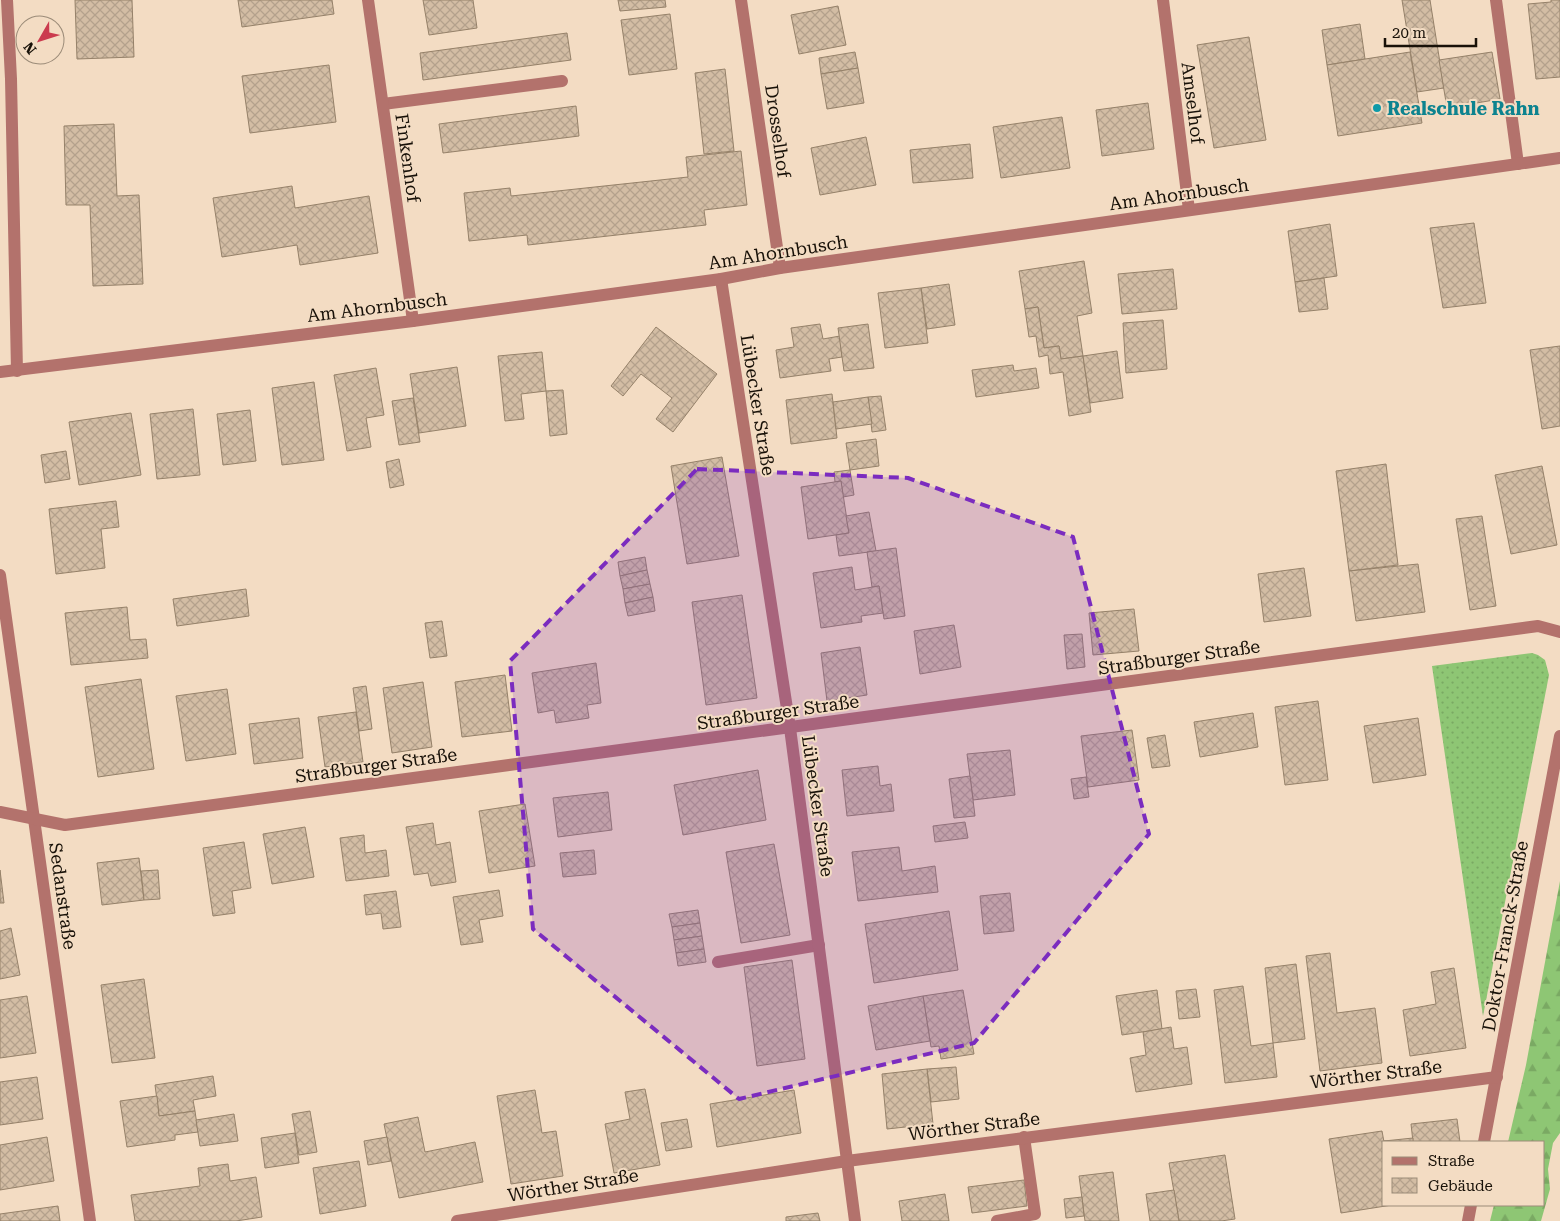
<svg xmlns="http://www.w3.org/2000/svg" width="1560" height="1221" font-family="'Roboto Serif',serif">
<defs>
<pattern id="grass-dots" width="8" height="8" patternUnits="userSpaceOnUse" patternTransform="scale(1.25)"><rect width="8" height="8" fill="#8ec674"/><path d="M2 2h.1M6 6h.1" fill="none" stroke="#7aa963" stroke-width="1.8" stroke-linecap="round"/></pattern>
<pattern id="forest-firs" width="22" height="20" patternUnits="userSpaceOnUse" patternTransform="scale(1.25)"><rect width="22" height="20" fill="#8ec674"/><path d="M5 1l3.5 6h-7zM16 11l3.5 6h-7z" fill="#7aa963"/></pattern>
<pattern id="building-cross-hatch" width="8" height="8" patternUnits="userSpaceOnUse" patternTransform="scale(1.25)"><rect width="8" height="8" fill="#d3bda4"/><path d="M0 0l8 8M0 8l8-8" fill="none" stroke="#b4a18c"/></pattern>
</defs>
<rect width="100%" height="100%" fill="#f3dcc3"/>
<polygon fill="url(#grass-dots)" points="1532,653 1538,655 1545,660 1549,675 1483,1016 1432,666"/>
<polygon fill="url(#forest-firs)" points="1560,881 1560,1133 1553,1143 1548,1169 1550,1189 1541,1221 1490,1221 1494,1205 1544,1205 1544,1142 1508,1142 1526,1065"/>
<g fill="url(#building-cross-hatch)" stroke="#958169">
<polygon points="75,0 132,0 134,57 77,59"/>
<polygon points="238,0 332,0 334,14 242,27"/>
<polygon points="423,0 473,0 477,28 429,35"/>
<polygon points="618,0 665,0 666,7 620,11"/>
<polygon points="1402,0 1430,0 1444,88 1417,92"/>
<polygon points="1551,0 1560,0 1560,77 1536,79 1528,4 1551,2"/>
<polygon points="838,6 846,45 799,54 791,15"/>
<polygon points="670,14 677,69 629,75 621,20"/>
<polygon points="1360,24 1365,59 1327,65 1322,30"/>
<polygon points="567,33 571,60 423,80 420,53"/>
<polygon points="1249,37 1266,140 1214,148 1197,45"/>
<polygon points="855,52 858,68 821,74 819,58"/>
<polygon points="1410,52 1422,123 1338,136 1327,65"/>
<polygon points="1492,52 1500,99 1447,108 1439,60"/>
<polygon points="329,65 336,122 250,133 242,76"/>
<polygon points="858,68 864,103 827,109 821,74"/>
<polygon points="725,69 734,151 704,154 695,73"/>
<polygon points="1148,103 1154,149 1102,156 1096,110"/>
<polygon points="576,106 579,136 443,153 439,124"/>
<polygon points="1062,117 1070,168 1001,178 993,127"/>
<polygon points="114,124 117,196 139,195 143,284 93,286 90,205 66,205 64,126"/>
<polygon points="866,137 876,185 820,195 811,148"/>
<polygon points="970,144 973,178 913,183 910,150"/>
<polygon points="741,151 747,205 704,210 706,225 528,245 527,235 469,241 464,193 510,188 511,196 688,177 686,157"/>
<polygon points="292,186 295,208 369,196 378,253 300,265 297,245 222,257 213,198"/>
<polygon points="1474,223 1486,303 1443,308 1430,228"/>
<polygon points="1330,224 1337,276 1295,282 1288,231"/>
<polygon points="1084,261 1092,313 1077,316 1083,356 1061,359 1059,346 1044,348 1038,307 1025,309 1019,271"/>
<polygon points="1173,269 1177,309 1122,314 1118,274"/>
<polygon points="1324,278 1328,309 1299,312 1295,282"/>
<polygon points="949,284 955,325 927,329 921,288"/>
<polygon points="921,288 928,343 885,348 878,293"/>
<polygon points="1038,307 1044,348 1059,346 1061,359 1083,356 1091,412 1069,416 1063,372 1050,374 1048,355 1039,357 1036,336 1029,337 1025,309"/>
<polygon points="1163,320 1167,369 1126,373 1123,323"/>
<polygon points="820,324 823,339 840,336 842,357 829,359 831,371 780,378 776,350 794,347 791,328"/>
<polygon points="868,324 874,368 844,371 838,328"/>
<polygon points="656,327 717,374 673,432 656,419 672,398 641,374 623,396 611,386"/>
<polygon points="1560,346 1560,426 1542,429 1530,350"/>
<polygon points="1117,351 1123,398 1090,403 1083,356"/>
<polygon points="542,352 546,391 521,394 524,419 505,421 498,356"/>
<polygon points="1013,365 1014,371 1036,368 1039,388 976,397 972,370"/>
<polygon points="457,367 466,426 419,433 410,374"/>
<polygon points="376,368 384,415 366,418 371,447 347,451 334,375"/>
<polygon points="314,382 324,460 282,465 272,388"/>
<polygon points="563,390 567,434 550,436 546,391"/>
<polygon points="832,394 837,438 791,444 786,400"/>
<polygon points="881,396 886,430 872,432 868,397"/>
<polygon points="868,397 872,424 836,429 833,402"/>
<polygon points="413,398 420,442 399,445 392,401"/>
<polygon points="193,409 200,475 157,479 150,414"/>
<polygon points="250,410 256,461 223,465 217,414"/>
<polygon points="131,413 141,475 79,485 69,422"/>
<polygon points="876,439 879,466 850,470 846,443"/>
<polygon points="66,451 70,479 45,483 41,455"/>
<polygon points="722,457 739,556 687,564 671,466"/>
<polygon points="399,459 404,485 390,488 386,462"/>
<polygon points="1386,464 1398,565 1349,571 1336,471"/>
<polygon points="1542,466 1557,545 1511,554 1495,475"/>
<polygon points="850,470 854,495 843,497 841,481 835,482 834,472"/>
<polygon points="841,481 849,533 808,539 801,487"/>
<polygon points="116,501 119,527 101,529 105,568 56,574 49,509"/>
<polygon points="869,512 876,551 839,556 836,535 849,533 846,516"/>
<polygon points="1482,516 1496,606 1470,610 1456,519"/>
<polygon points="896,548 905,616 884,619 879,586 872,587 867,552"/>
<polygon points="645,557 647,570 620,576 618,562"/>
<polygon points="1418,564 1425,612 1356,621 1349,571"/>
<polygon points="852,567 855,590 879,586 883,613 861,616 862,622 821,628 813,573"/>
<polygon points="1304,568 1311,616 1264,622 1258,574"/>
<polygon points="647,570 650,584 623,589 620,576"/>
<polygon points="650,584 653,597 625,603 623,589"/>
<polygon points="246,589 249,616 177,626 173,599"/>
<polygon points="742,595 757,698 706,705 692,602"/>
<polygon points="653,597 655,611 628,616 625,603"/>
<polygon points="127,607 130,640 146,639 148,658 71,665 65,613"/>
<polygon points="1134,609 1139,651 1093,655 1089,613"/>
<polygon points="442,621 447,656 430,658 425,623"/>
<polygon points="954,625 961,667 920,674 914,631"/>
<polygon points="1082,634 1085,667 1067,669 1064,635"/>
<polygon points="860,647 867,695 827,701 821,653"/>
<polygon points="596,663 601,703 587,705 589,718 556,723 554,710 538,713 532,673"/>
<polygon points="505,675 512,731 462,737 455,682"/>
<polygon points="141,679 154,769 98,777 85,687"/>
<polygon points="423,682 432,747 392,753 383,688"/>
<polygon points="366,686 372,729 359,731 353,688"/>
<polygon points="227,689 236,754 186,761 176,696"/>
<polygon points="1318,701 1328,780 1285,785 1275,707"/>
<polygon points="356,712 363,762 325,767 318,717"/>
<polygon points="1253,713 1258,747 1200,757 1194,722"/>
<polygon points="299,718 303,758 254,764 249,724"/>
<polygon points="1418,718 1426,775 1373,783 1364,726"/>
<polygon points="1132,730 1139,780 1088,787 1081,736"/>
<polygon points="1165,735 1170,766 1152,768 1147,738"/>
<polygon points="1010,750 1015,795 973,800 967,754"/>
<polygon points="878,766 880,786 891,784 894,811 847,816 842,770"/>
<polygon points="758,770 766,820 683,835 674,785"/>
<polygon points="970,776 975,816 954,818 949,779"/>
<polygon points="1086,777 1089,797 1074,799 1071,779"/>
<polygon points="608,792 612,830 558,837 553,798"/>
<polygon points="525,804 535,866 489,873 479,811"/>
<polygon points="965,822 968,838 935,842 933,826"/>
<polygon points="433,823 436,845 450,842 456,882 431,886 428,873 414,875 406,827"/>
<polygon points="305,827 314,877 272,884 263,834"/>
<polygon points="364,835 365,853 386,850 389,876 346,881 340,838"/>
<polygon points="244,842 251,888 232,891 235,913 213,916 203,848"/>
<polygon points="774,844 790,935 741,943 726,852"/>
<polygon points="899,847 902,871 935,866 938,892 858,901 852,852"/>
<polygon points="594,850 596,874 563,877 560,853"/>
<polygon points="139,858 144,900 102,905 97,863"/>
<polygon points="0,870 4,903 0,903"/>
<polygon points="158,870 160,899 144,900 141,871"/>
<polygon points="499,890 503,916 479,920 483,942 461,945 453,897"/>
<polygon points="396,891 401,927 383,929 381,913 366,915 364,895"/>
<polygon points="1010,893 1014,931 984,934 980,896"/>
<polygon points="698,910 700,923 672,927 669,914"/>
<polygon points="949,911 958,970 874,983 865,924"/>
<polygon points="700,923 702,936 674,940 672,927"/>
<polygon points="11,928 20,975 0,979 0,931"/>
<polygon points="702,936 704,949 676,953 674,940"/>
<polygon points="704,949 706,962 678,966 676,953"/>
<polygon points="1330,953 1337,1013 1375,1008 1382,1063 1320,1071 1306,956"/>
<polygon points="792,960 805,1059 757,1066 744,967"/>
<polygon points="1296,964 1305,1039 1273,1043 1265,968"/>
<polygon points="1454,968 1466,1048 1410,1056 1403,1010 1436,1004 1431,972"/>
<polygon points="144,979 155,1058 112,1063 101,985"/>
<polygon points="1243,986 1251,1046 1273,1043 1277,1077 1225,1083 1214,990"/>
<polygon points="1196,989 1200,1017 1179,1019 1176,991"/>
<polygon points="963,990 974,1054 941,1059 939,1046 931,1047 923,996"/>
<polygon points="1157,990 1162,1029 1122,1035 1116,996"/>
<polygon points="27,996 36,1053 0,1058 0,1000"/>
<polygon points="923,996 930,1041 876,1050 868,1006"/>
<polygon points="1171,1027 1174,1049 1187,1047 1192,1084 1136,1092 1130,1058 1146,1055 1143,1032"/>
<polygon points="956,1067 959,1099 931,1102 927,1069"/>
<polygon points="927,1069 933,1124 887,1129 882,1074"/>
<polygon points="213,1076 216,1096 193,1100 195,1111 159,1116 155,1085"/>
<polygon points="37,1077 43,1119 0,1125 0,1082"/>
<polygon points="645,1089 660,1165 614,1173 605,1124 630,1119 625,1092"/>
<polygon points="535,1090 542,1133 556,1131 563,1176 511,1184 497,1096"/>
<polygon points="794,1090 801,1133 717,1147 710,1104"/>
<polygon points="157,1096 159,1116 195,1111 198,1132 175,1135 175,1140 127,1147 120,1101"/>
<polygon points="310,1111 317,1152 299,1155 292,1114"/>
<polygon points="234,1114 238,1141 200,1146 196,1120"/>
<polygon points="418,1117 425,1152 475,1142 483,1182 399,1198 384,1124"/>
<polygon points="687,1119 692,1147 666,1151 661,1123"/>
<polygon points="1457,1119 1460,1142 1413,1142 1411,1124"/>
<polygon points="1382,1131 1384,1142 1384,1205 1392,1205 1341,1213 1329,1139"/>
<polygon points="295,1133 299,1163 265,1168 261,1138"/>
<polygon points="47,1137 54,1181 0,1190 0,1145"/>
<polygon points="387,1137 391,1161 368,1165 364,1141"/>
<polygon points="1413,1138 1413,1142 1384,1141"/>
<polygon points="1225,1155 1235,1219 1221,1221 1179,1221 1169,1163"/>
<polygon points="359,1161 366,1206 320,1214 313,1168"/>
<polygon points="228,1164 230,1181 256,1177 262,1217 236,1221 135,1221 131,1195 200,1186 198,1168"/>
<polygon points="1113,1172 1119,1221 1085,1221 1079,1176"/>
<polygon points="1024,1180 1027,1206 972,1213 968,1187"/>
<polygon points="1174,1190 1179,1221 1150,1221 1146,1194"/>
<polygon points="945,1194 949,1221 902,1221 899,1201"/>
<polygon points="1082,1197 1084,1216 1066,1218 1064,1199"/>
<polygon points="58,1206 60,1221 0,1221 0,1214"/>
<polygon points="818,1213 820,1221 786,1221 786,1217"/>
</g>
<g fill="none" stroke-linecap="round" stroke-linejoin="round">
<g stroke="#b3726c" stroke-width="12">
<polyline points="383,104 562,81"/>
<polyline points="718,962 819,945"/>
<polyline points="997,1221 1035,1214 1024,1137"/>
</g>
<g stroke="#b3726c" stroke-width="12">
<polyline points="7,0 11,79 17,371"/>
<polyline points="368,0 413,321"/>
<polyline points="741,0 780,268"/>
<polyline points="1163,0 1189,210"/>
<polyline points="1496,0 1518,164"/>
<polyline points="721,279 790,728 855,1221"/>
<polyline points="0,372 413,321 721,279 780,268 1560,158"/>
<polyline points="0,575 90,1221"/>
<polyline points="0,812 65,825 1538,626 1560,632"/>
<polyline points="1484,1142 1560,736"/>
<polyline points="457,1221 847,1161 1497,1077"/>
<polyline points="1468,1221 1471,1205"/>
</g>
</g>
<path fill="#7b2cbf" fill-opacity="0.2" stroke="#7b2cbf" stroke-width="4" stroke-dasharray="10 6" stroke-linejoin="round" d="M697 469 908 478 1073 537 1149 834 974 1043 739 1099 533 929 510 661Z"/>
<circle fill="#0f9aa8" stroke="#f3dcc3" stroke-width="2" cx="1377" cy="108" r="5"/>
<g text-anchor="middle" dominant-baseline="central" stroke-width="4" stroke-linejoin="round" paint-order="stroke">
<g font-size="18" fill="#181108" stroke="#f3dcc3">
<text transform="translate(1193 103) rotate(83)">Amselhof</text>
<text transform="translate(778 131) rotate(82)">Drosselhof</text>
<text transform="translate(408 158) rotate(82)">Finkenhof</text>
<text transform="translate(1179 194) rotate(-8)">Am Ahornbusch</text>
<text transform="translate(778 252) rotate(-9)">Am Ahornbusch</text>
<text transform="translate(377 307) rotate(-7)">Am Ahornbusch</text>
<text transform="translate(758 405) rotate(81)">Lübecker Straße</text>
<text transform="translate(1179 657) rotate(-8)">Straßburger Straße</text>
<text transform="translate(778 712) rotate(-8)">Straßburger Straße</text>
<text transform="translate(376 765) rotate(-8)">Straßburger Straße</text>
<text transform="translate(818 806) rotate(82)">Lübecker Straße</text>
<text transform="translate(63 896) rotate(82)">Sedanstraße</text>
<text transform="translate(1505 936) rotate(-80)">Doktor-Franck-Straße</text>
<text transform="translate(1376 1074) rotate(-7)">Wörther Straße</text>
<text transform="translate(974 1126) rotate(-7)">Wörther Straße</text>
<text transform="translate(573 1185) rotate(-9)">Wörther Straße</text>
</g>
<g font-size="18" font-weight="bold" fill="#0d838f" stroke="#f3dcc3" text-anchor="start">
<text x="1387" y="108">Realschule Rahn</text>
</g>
</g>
<rect x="1382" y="1141" width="162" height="65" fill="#f3dcc3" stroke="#9b8b78"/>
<rect x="1392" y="1157" width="25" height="8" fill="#b3726c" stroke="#9b8b78"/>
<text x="1428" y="1166" font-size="15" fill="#181108">Straße</text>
<rect x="1392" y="1178" width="25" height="15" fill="url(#building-cross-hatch)" stroke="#9b8b78"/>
<text x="1428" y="1191" font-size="15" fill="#181108">Gebäude</text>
<g transform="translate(40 40) rotate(231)"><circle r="24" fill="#f3dcc3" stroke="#9b8b78"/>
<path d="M0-4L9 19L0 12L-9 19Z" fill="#cb3b4e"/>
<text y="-8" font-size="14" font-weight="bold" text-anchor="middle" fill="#181108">N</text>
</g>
<path d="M1385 38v8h91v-8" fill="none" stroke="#181108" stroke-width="2.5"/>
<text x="1392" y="38" font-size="15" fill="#181108" stroke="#f3dcc3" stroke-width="4" paint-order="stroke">20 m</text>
</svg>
